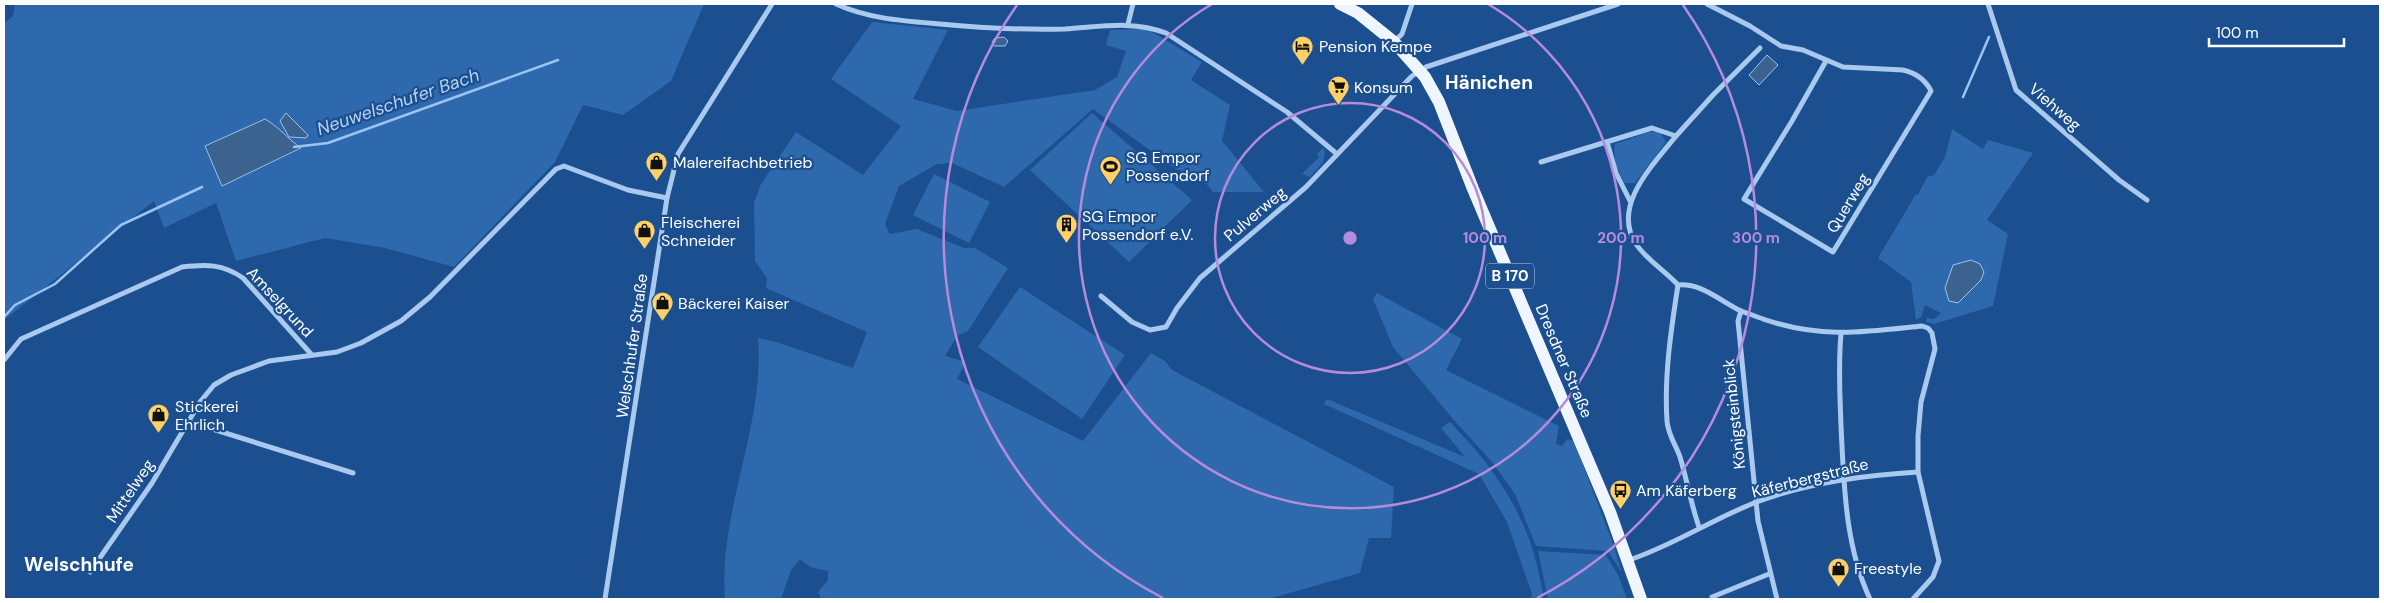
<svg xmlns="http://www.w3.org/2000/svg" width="2384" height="603" font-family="'DM Sans',sans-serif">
<rect width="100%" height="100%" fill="#1b4f8f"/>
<g fill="#2e69ad" fill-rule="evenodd">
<path d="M15 4H704L671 81 623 115 583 105 555 162 454 267 385 248 325 238 236 261 216 203 164 228 154 201 4 320V23L13 16ZM265 119C278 127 289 139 301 149L222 186 205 146Z"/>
<path d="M872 22 948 30 913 99 957 111 1095 90 1117 77 1126 51 1106 45 1110 30 1143 29 1152 32 1202 62 1191 80 1230 105 1222 141 1264 192H1213L1200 176 1176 169 1093 109 1004 187 952 163 937 164 899 186 885 224 890 234 917 229 964 248H975L1008 268 968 331 957 336 945 356 966 362 957 379 1083 441 1151 353 1165 361 1172 370 1394 487 1391 538H1369L1360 573 1268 599H821L818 592 828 580V571L810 567 800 559 791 570 781 599H725C718 511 765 427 758 338L776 342 853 368 867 332 766 288 767 278 755 261 754 203 761 184 796 132 863 175 901 126 831 79Z"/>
<polygon points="1092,113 1192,200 1129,262 1030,170"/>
<polygon points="1952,129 1983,149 1988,140 2033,153 1987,220 2008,234 1993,306 1934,324 1926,322 1927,318 1934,319 1941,313 1925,305 1921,317 1916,320 1911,282 1878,258 1916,194 1918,195 1927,177 1934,175 1945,157"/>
<path d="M1659 131 1666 142 1635 183H1625C1618 173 1612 156 1615 144L1649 132Z"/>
<polygon points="1323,148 1325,152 1323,162 1310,177 1302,174 1319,157 1317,154"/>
<polygon points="934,174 990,202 969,243 913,215"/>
<polygon points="1020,287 1125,355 1082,419 978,347"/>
<polygon points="1377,293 1462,339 1446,370 1559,426 1556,444 1562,446 1567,439 1574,441 1613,544 1622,573 1608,551 1536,546 1515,494 1493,463 1453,419 1393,347 1373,299"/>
<path d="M1327 399 1465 457 1441 428 1450 422C1490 463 1523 508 1537 565 1539 576 1543 588 1543 599H1531L1532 594 1507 522 1479 474 1324 404Z"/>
<polygon points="1538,551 1606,555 1618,575 1627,599 1548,599"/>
</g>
<g fill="#3c6290" stroke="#9cc4f0">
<polygon points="1004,37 1008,41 1005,46 994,46 992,42 995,38"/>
<polygon points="1767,55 1778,65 1759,85 1749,75"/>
<polygon points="286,113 308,135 306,138 289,137 280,121"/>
<path d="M265 119C279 127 288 139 301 148L222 186 205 146Z"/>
<polygon points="1971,260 1980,264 1984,272 1981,280 1958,303 1949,301 1945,288 1953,265"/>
</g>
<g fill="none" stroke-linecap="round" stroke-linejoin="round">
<g stroke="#9cc4f0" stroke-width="2.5">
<polyline points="1963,97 1989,37"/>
<polyline points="294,147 328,143 558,60"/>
<polyline points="4,317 15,305 55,284 121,225 202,187"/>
</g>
<g stroke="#a9c9ee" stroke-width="5">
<path d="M836 4C869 19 905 21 940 24 982 28 1023 30 1065 29 1100 27 1132 20 1166 33L1287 112 1337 154"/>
<path d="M1707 4 1750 26 1781 46 1803 50 1843 67 1903 70C1916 73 1925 79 1931 91L1833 252 1744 199 1792 121 1826 61"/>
<polyline points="1988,4 2016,90 2119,180 2147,200"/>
<polyline points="1128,24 1133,4"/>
<polyline points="1395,41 1402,34 1412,4"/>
<path d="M1676 136C1653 165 1611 206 1636 244 1647 260 1665 271 1678 285"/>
<polyline points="1607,142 1616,173 1630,201"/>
<polyline points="1541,162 1652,128 1676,136 1713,95 1760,48"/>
<path d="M1678 285C1702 283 1720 301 1741 311 1749 314 1758 317 1766 320 1823 339 1865 332 1922 326L1928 328 1932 333 1935 349 1921 402 1918 436V472L1939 561 1933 577 1913 599"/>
<path d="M1678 285C1671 330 1664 376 1667 421 1668 435 1676 445 1680 457 1687 480 1691 504 1699 527"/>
<polyline points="1101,296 1132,322 1150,330 1166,327 1177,308 1200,278 1306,187 1412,76 1426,67 1618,4"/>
<polyline points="1741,311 1738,321 1758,521 1777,599"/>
<path d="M1841 334C1838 365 1840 396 1841 426 1844 485 1845 546 1870 599"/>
<path d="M4 360 21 339 182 267C206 264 223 264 243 278L311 354"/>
<polyline points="190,422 353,473"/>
<path d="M1629 560C1672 546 1711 520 1754 503 1803 484 1866 475 1918 472"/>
<polyline points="90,572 152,483 200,402 214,385 231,375 269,361 337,352 361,343 401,321 430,297 556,169 564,166 628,190 667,198"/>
<polyline points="1712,597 1769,574"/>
<polyline points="605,599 667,198 678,154 772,4"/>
</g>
<polyline stroke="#f0f6ff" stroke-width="12" points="1340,4 1358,13 1394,42 1425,77 1439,102 1473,189 1610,512 1641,599"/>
</g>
<g fill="none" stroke="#b68bdc" stroke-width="2.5">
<circle cx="1350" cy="238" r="135"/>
<path d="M1488 4A271 271 0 1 1 1212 4"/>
<path d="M1163 598A406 406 0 0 1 1017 5M1683 5A406 406 0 0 1 1537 598"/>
</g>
<defs>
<symbol id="hotel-pin" viewBox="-11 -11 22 30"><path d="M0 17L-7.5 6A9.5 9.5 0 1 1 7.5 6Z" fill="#ffd166" stroke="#1b4f8f"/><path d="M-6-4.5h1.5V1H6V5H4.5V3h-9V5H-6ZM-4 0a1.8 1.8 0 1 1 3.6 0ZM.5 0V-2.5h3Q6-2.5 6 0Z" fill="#111"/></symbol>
<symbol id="supermarket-pin" viewBox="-11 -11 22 30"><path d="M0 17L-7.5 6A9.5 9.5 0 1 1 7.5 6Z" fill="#ffd166" stroke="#1b4f8f"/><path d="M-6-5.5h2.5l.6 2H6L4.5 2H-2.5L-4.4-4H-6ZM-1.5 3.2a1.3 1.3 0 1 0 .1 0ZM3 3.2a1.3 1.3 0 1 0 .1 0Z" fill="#111"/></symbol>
<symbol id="shop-pin" viewBox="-11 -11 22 30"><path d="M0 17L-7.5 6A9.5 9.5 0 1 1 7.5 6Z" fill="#ffd166" stroke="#1b4f8f"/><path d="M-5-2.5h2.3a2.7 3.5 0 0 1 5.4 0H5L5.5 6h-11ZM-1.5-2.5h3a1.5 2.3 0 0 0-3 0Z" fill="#111"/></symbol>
<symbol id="stadium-pin" viewBox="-11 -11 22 30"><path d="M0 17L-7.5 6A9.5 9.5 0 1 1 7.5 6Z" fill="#ffd166" stroke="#1b4f8f"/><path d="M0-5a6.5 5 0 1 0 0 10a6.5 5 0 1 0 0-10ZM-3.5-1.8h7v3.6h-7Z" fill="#111"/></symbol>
<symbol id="building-pin" viewBox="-11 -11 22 30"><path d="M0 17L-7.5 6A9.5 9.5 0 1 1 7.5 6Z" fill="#ffd166" stroke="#1b4f8f"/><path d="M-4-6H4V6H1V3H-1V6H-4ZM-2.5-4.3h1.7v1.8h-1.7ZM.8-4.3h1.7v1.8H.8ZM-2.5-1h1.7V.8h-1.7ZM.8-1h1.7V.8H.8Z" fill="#111"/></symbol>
<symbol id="bus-pin" viewBox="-11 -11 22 30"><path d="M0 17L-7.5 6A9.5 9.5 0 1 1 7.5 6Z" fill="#ffd166" stroke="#1b4f8f"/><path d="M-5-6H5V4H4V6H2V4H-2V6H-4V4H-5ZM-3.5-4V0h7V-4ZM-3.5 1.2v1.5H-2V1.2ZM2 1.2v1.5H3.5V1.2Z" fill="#111"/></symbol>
</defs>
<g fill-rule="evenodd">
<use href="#hotel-pin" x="1290" y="34" width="25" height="34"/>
<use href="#supermarket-pin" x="1326" y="74" width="25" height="34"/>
<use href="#shop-pin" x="644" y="150" width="25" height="34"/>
<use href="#stadium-pin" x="1098" y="154" width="25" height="34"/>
<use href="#building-pin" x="1054" y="212" width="25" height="34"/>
<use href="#shop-pin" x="632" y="218" width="25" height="34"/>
<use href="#shop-pin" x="650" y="290" width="25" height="34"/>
<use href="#shop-pin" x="146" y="402" width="25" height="34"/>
<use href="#bus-pin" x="1608" y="478" width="25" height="34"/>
<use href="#shop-pin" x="1826" y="556" width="25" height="34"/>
</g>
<g text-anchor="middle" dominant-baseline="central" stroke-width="4.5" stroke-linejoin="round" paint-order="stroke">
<rect fill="#1b4f8f" stroke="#bbcadd" stroke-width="1" x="1486" y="263.5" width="48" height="25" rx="4"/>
<g font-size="15" font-weight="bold" fill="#fff">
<text x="1510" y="276">B 170</text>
</g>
<g font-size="16" fill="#fff" stroke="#1b4f8f" text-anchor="start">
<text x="1319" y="46">Pension Kempe</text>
<text x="1354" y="87">Konsum</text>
<text x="1126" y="157">SG Empor<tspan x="1126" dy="18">Possendorf</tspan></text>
<text x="673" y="162">Malereifachbetrieb</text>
<text x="1082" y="216">SG Empor<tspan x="1082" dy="18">Possendorf e.V.</tspan></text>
<text x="661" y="222">Fleischerei<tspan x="661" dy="18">Schneider</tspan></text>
<text x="678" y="303">Bäckerei Kaiser</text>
<text x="175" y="406">Stickerei<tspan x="175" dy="18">Ehrlich</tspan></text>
<text x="1636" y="490">Am Käferberg</text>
<text x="1854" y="568">Freestyle</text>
</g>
<g font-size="16" fill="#fff" stroke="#1b4f8f">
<text transform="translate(2055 107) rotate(41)">Viehweg</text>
<text transform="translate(1848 203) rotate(-59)">Querweg</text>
<text transform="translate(1255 214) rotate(-40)">Pulverweg</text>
<text transform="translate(280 302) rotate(47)">Amselgrund</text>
<text transform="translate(632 346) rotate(-82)">Welschhufer Straße</text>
<text transform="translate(1564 361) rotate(67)">Dresdner Straße</text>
<text transform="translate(1734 414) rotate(-96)">Königsteinblick</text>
<text transform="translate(1810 478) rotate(-14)">Käferbergstraße</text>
<text transform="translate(130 491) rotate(-56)">Mittelweg</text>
</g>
<g font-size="18" font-style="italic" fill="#b5d3f5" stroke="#1b4f8f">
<text transform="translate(398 102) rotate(-19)">Neuwelschufer Bach</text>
</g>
<g font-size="19" font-weight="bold" fill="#fff" stroke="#1b4f8f">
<text x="1489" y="82">Hänichen</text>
<text x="79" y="564">Welschhufe</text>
</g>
</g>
<circle cx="1350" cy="238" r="8" fill="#b68bdc" stroke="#1b4f8f" stroke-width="2.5"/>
<g font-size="15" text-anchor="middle" font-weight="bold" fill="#b68bdc" stroke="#1b4f8f" stroke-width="4.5" stroke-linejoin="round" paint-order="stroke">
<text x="1485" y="243">100 m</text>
<text x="1621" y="243">200 m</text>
<text x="1756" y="243">300 m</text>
</g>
<rect width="2384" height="603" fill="none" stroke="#ffffff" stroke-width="10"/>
<path d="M2209 38v8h135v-8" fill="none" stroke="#ffffff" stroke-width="2.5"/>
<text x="2216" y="38" font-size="15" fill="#ffffff" stroke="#1b4f8f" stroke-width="4" paint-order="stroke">100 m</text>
</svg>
